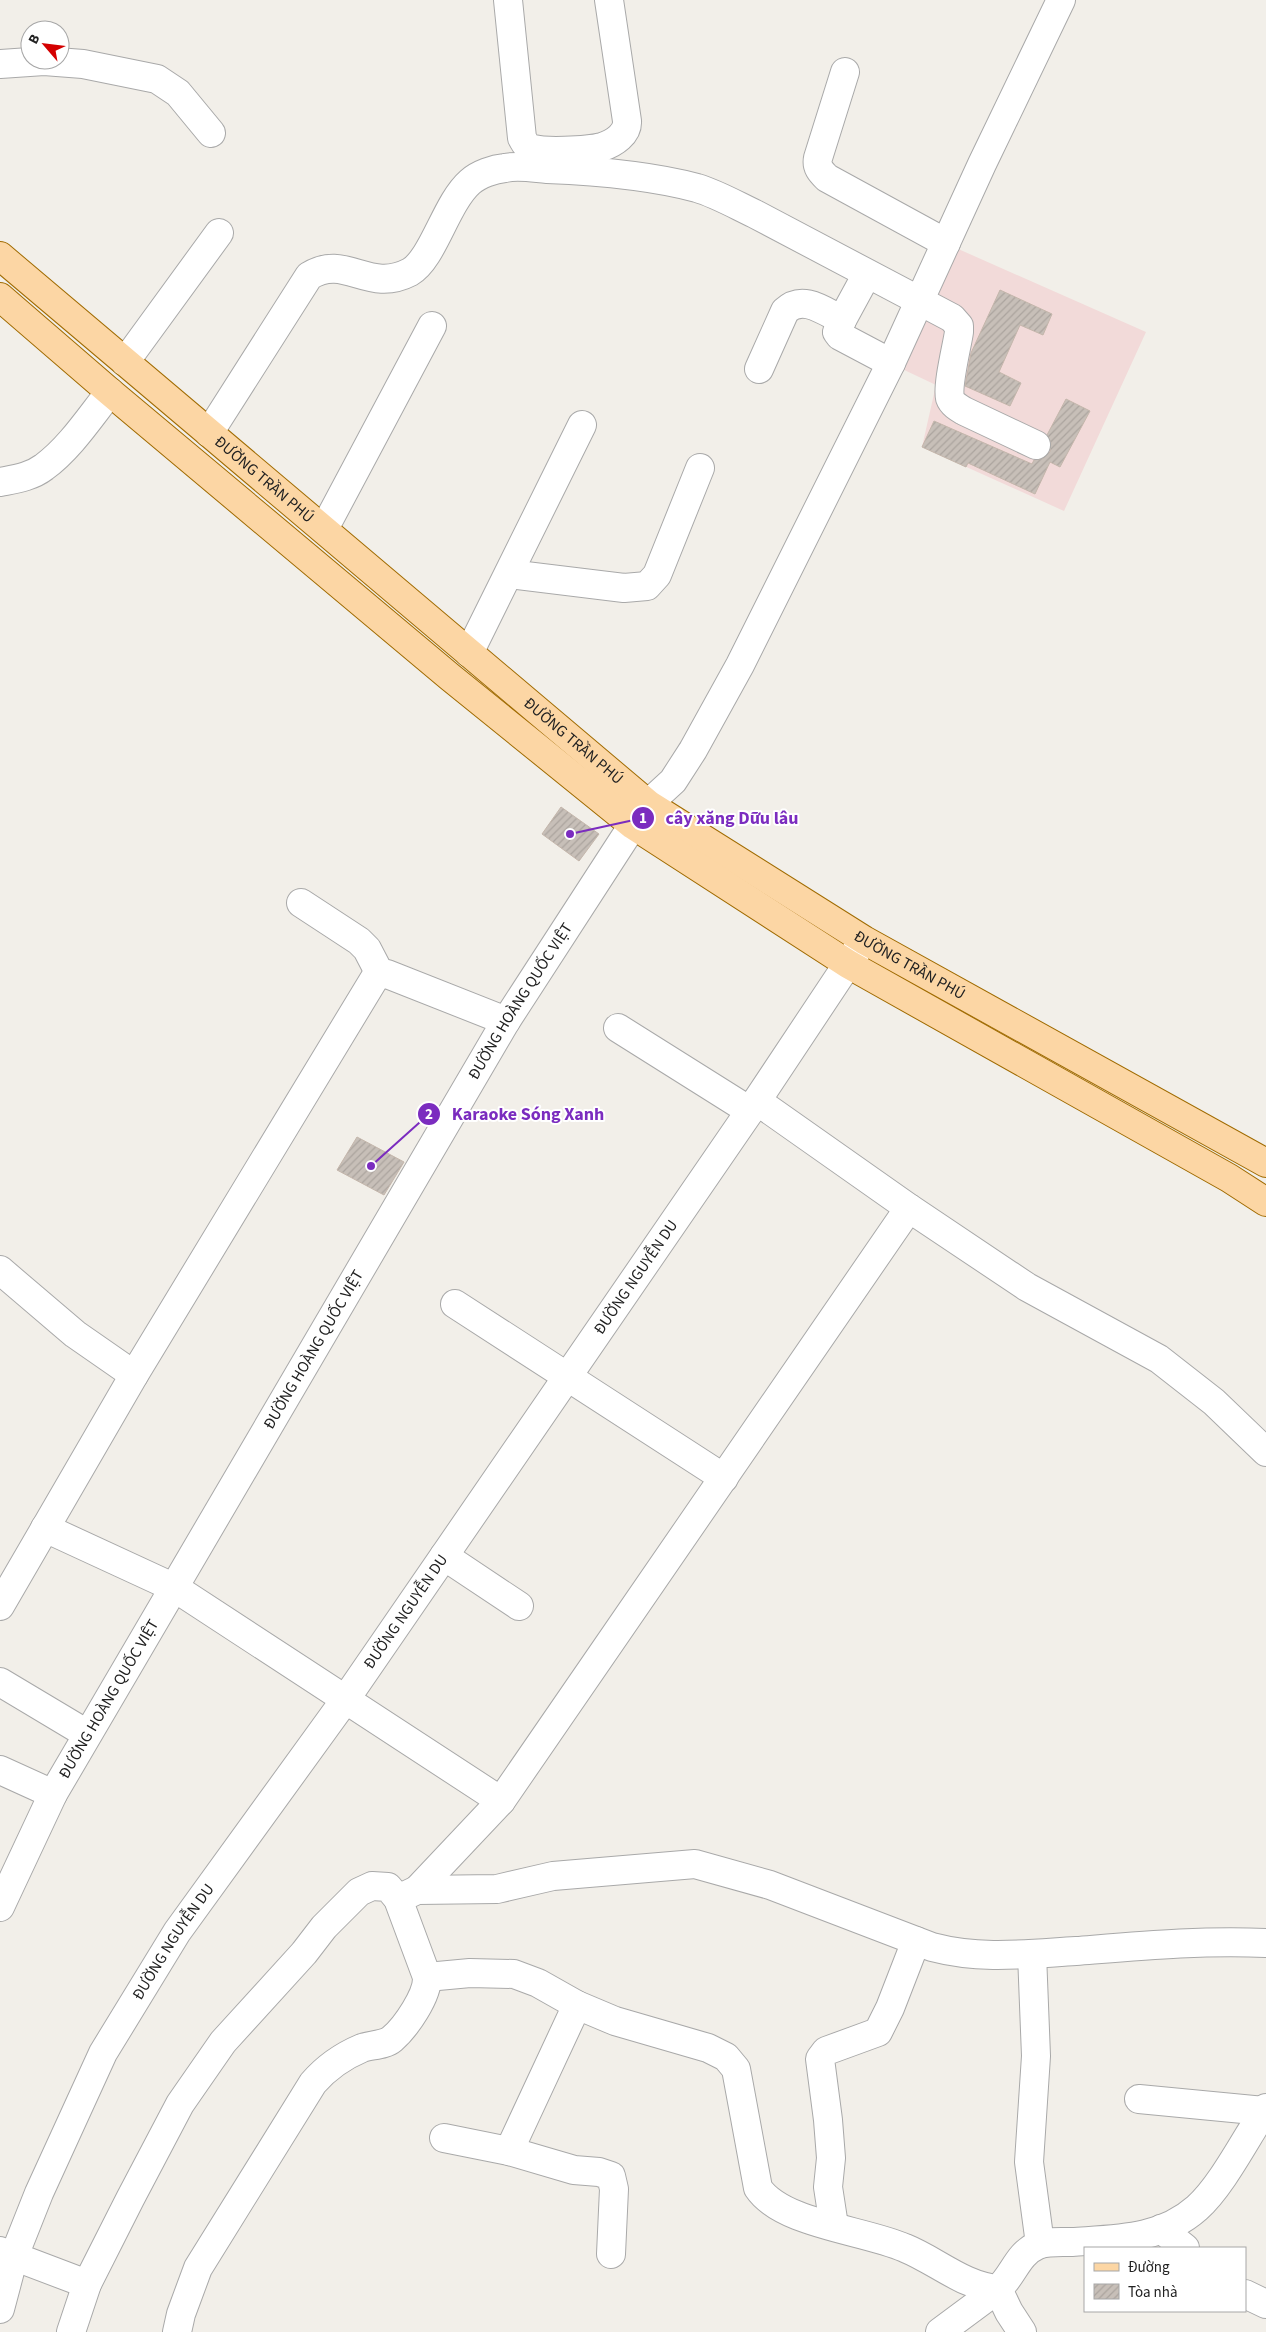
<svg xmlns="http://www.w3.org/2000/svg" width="1266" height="2332" font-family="'Source Sans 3',sans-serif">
<defs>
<pattern id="building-hatch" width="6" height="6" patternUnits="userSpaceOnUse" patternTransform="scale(1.25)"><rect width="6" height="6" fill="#c7bfb8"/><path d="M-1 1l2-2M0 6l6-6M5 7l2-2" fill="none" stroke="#aba49e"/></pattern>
</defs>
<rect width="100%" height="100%" fill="#f2efe9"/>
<polygon fill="#f2dad9" points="956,248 1146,332 1064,511 922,447 936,385 900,368"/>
<g fill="url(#building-hatch)" stroke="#c4b6ab">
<polygon points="1000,290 1052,314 1043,335 1020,325 999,372 1021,383 1010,406 965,386 971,353"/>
<polygon points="1066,399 1090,411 1060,467 1050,462 1035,494 968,463 966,467 922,447 934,421 1032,464 1034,460 1044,458 1050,452 1051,443 1047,435"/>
<polygon points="561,807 599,834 579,861 542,834"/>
<polygon points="357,1137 404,1162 384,1195 337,1170"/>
</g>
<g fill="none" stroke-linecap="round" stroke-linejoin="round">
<defs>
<g id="minor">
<path d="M508 0 522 138C524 141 525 145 529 147 538 154 591 150 602 147 614 143 628 134 627 121L609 0"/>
<polyline points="0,64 44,61 83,64 157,79 178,93 211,133"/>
<path d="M845 72 818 158C816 167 821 172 827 178L946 243"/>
<polyline points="842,320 837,332 840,336 891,363"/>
<polyline points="125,362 219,233"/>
<path d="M759 369 785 311C803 294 824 311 842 320L867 274"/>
<path d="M209 433 309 276C346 253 368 294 410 272 433 259 446 203 470 182 479 174 494 169 505 168 518 165 534 168 547 169 596 171 649 175 697 188 717 194 736 205 755 214L952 318 959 326V332C957 346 947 385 950 398 952 404 959 408 964 411L1036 445"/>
<path d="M0 482C15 479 31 477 44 467 70 448 90 417 110 392"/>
<polyline points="324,529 432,326"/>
<polyline points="509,574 624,588 647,586 657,575 700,468"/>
<polyline points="469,653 582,425"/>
<polyline points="301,903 359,941 367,949 380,974"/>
<polyline points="618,1028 750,1111"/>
<polyline points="757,1101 909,1208 1027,1287 1159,1359 1214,1402 1266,1452"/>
<polyline points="0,1270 75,1334 134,1375"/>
<polyline points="455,1304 724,1478"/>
<polyline points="45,1528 175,1588 501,1801"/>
<polyline points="444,1556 519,1606"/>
<polyline points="0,1606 134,1375 376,976 387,974 506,1021"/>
<polyline points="0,1682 87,1734"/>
<polyline points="0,1770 53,1794"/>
<polyline points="417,1890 501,1801 909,1208"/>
<path d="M398 1899 417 1890 497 1889 553 1876 695 1864 770 1885 932 1947C981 1960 1026 1954 1076 1951 1139 1946 1203 1940 1266 1943"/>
<path id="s1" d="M0 1907 53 1794 506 1021 633 825 648 804 673 781 693 750 740 665 891 363 982 164 1061 0"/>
<polyline points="1032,1954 1036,2056 1029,2162 1040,2244"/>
<path d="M427 1977 470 1973 514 1974 538 1983 577 2005 615 2021 708 2048 726 2057 736 2069 758 2188C782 2224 864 2230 905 2248 937 2261 963 2286 998 2289 1014 2275 1017 2254 1038 2245 1047 2241 1062 2242 1072 2242 1116 2239 1161 2240 1197 2208 1222 2186 1247 2136 1266 2108"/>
<polyline points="1139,2099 1264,2111"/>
<polyline points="444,2138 509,2151 574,2170 599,2172 611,2176 614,2189 611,2254"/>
<polyline points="509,2151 577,2005"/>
<polyline points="834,2226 828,2187 831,2158 828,2120 820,2059 826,2051 878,2032 890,2008 916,1941"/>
<polyline points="1161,2229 1185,2248"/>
<polyline points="0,2251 87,2284"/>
<polyline points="1245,2294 1266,2304"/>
<path id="s2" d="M0 2309 14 2256 39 2193 103 2053 177 1932 345 1700 750 1111 861 944"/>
<path d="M71 2332 87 2284 130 2199 180 2104 223 2042 304 1953 324 1927 359 1892 372 1886 388 1887 398 1899 427 1977C428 1995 406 2027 392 2039 385 2045 371 2045 362 2048 343 2056 326 2068 313 2083L198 2268 181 2314 177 2332"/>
<polyline points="940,2332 998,2289 1009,2312 1022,2332"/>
</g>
<g id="major">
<path id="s3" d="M0 256 648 804 864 940 1266 1163"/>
<polyline points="0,297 110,392 450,677 633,825 848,964 1229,1178 1266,1202"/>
</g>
</defs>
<use href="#minor" stroke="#a9a9a9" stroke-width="30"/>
<use href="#major" stroke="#a06b00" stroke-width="30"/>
<use href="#minor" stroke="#fff" stroke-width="28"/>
<use href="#major" stroke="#fcd6a4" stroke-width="28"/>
</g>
<g text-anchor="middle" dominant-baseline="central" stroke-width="4" stroke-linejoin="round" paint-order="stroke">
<g font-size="16" fill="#222" stroke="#fff">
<text stroke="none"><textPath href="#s3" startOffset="346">ĐƯỜNG TRẦN PHÚ</textPath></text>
<text stroke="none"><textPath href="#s3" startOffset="751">ĐƯỜNG TRẦN PHÚ</textPath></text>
<text stroke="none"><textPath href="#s3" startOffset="1156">ĐƯỜNG TRẦN PHÚ</textPath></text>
<text stroke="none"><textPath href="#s1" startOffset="1045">ĐƯỜNG HOÀNG QUỐC VIỆT</textPath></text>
<text stroke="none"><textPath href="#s2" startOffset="1218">ĐƯỜNG NGUYỄN DU</textPath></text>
<text stroke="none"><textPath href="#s1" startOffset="640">ĐƯỜNG HOÀNG QUỐC VIỆT</textPath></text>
<text stroke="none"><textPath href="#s2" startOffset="812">ĐƯỜNG NGUYỄN DU</textPath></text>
<text stroke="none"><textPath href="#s1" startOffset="235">ĐƯỜNG HOÀNG QUỐC VIỆT</textPath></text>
<text stroke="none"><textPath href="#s2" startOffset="408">ĐƯỜNG NGUYỄN DU</textPath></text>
</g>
</g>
<path fill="none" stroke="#7b2cbf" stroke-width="2" d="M570 834L643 818M371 1166L429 1114"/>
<g fill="#7b2cbf" stroke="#fff" stroke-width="2">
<circle cx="570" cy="834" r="5"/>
<circle cx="371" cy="1166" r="5"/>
<circle cx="643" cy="818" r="12"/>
<circle cx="429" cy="1114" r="12"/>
</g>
<g font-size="15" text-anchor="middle" font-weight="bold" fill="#fff">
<text x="643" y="823">1</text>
<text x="429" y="1119">2</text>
</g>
<g font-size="18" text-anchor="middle" font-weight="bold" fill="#7b2cbf" stroke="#fff" stroke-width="4" stroke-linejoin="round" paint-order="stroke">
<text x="732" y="824">cây xăng Dữu lâu</text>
<text x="528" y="1120">Karaoke Sóng Xanh</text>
</g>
<rect x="1084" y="2247" width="162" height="65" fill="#ffffff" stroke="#a7a7a7"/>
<rect x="1094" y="2263" width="25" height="8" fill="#fcd6a4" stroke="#a7a7a7"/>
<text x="1128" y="2272" font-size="15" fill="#222222">Đường</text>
<rect x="1094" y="2284" width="25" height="15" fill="url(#building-hatch)" stroke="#a7a7a7"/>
<text x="1128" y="2297" font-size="15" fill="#222222">Tòa nhà</text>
<g transform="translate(45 45) rotate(298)"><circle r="24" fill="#ffffff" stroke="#a7a7a7"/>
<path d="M0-4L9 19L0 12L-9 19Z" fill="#d40000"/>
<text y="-8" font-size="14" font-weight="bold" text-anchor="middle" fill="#222222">B</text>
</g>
</svg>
